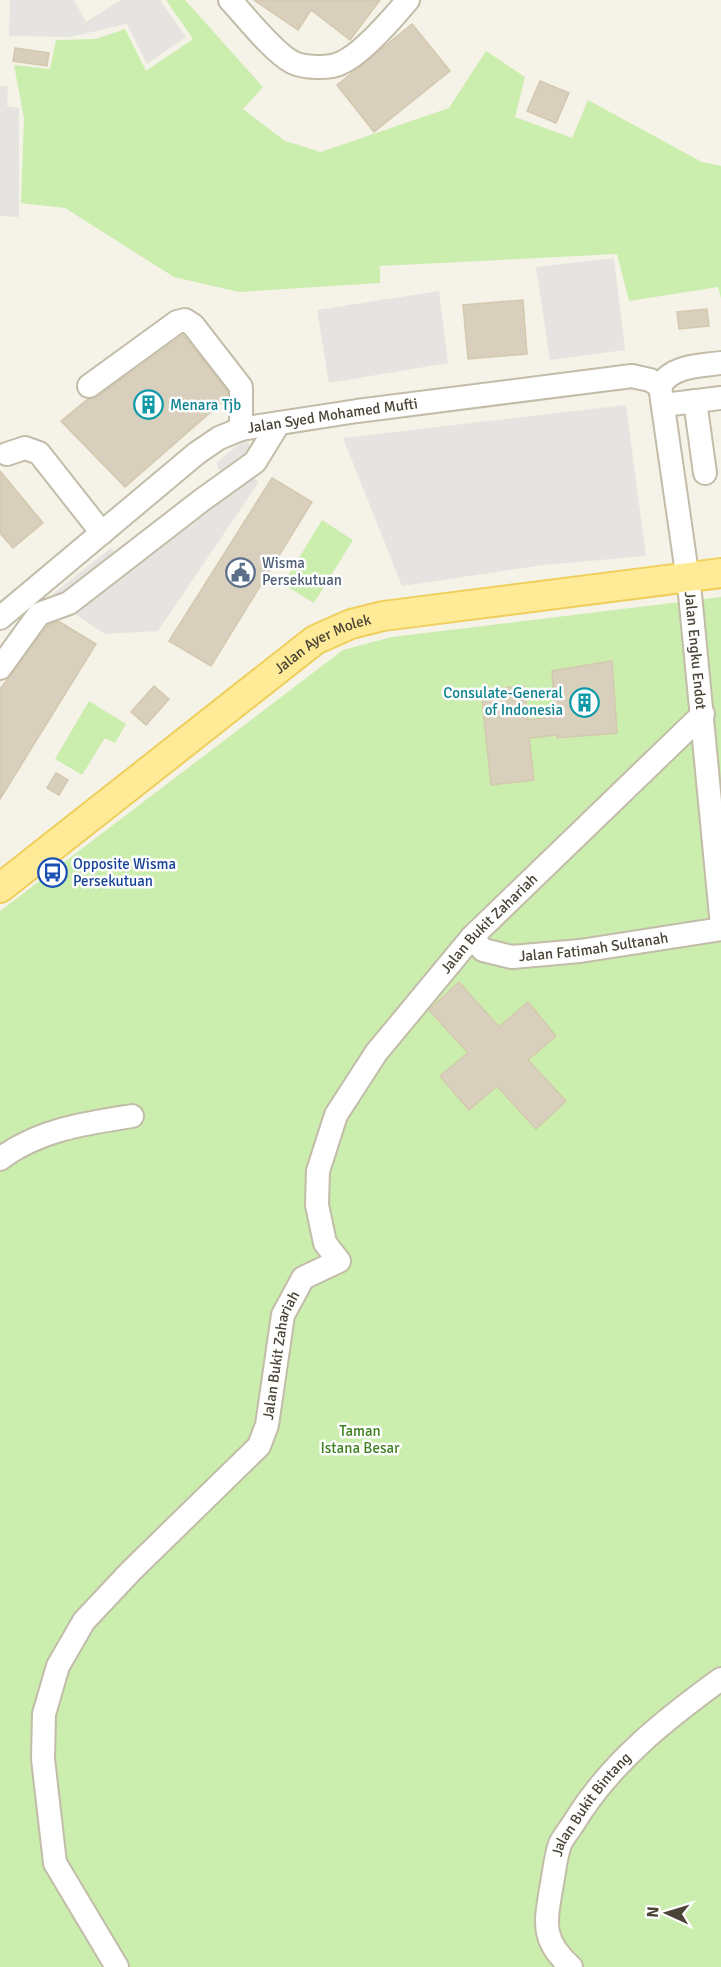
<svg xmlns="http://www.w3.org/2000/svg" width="721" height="1967" font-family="Signika,sans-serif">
<rect width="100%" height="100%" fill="#f5f2e8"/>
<g fill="#cbedad">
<polygon points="166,0 185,0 263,87 243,109 285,141 321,152 449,108 486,51 525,77 515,117 572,138 588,100 702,162 721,166 721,298 718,287 629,301 617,254 380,266 380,283 239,292 174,277 65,208 21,203 24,118 14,65 50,69 56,40 96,39 125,29 146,71 193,39"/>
<polygon points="322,520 353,540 314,603 283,584"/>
<polygon points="721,597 721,1967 0,1967 0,911 343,650 392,637"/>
<polygon points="89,701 126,724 115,743 105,738 82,775 55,759"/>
</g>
<g fill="#e6e4e0">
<polygon points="10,0 74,0 86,22 121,0 160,0 186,37 147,64 127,24 70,37 9,36"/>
<polygon points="0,86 8,87 7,106 19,108 19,217 0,216"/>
<polygon points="614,258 625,350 550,360 536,267"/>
<polygon points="439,291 448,363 329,383 317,310"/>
<polygon points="626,405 646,556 543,565 402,586 343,438"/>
<polygon points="245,439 253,448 238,464 259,482 158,631 105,634 70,611 36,607 111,548 119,558 222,476 216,463"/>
</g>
<g fill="#d8d0bc" stroke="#d4c8af" stroke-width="1.5">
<polygon points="254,0 380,0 350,40 311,10 298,30"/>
<polygon points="412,24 450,71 374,132 337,85"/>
<polygon points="15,48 49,53 47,66 13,61"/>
<polygon points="540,81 569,93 556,123 527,111"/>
<polygon points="523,300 527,354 468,359 463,305"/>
<polygon points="707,309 709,326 679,329 677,312"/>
<polygon points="183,335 228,392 228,397 125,487 61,421 88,399 97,397"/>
<polygon points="0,471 43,523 13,548 0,533"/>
<polygon points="272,478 312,502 211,666 169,641"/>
<polygon points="58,621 96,644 0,799 0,689 48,625"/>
<polygon points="612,661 617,733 557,738 557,735 529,738 534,780 491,785 481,690 524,686 528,720 555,717 552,671"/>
<polygon points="154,686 169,699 146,725 131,712"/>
<polygon points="56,773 68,780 59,795 47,788"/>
<polygon points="459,982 499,1027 528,1002 556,1036 528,1060 566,1101 536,1129 497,1086 469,1110 440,1076 468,1053 429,1010"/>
</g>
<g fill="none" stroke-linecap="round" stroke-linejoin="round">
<defs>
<g id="minor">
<path d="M230 0C245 16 273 52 292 62 303 68 330 69 341 63 362 54 393 18 408 0"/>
<polyline points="89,386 177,322 185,320 193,325 241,387 241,429"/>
<path id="s1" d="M660 386 690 594 721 916"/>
<path d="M660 386C672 365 700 366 721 363"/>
<polyline points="695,401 705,473"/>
<polyline points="664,405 721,398"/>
<polyline points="7,454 25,448 39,453 102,533"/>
<path id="s2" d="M0 618 197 453 219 438 241 429 357 411 632 376 650 380 660 386"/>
<polyline points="0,668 39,614 69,603 202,500 255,462 279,423"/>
<path id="s3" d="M472 937 483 950 512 957 580 951 721 929"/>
<path d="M0 1159C38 1130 86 1123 132 1116"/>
<path id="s4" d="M117 1967 55 1863 43 1759 44 1714 58 1666 84 1621 131 1571 259 1446 267 1425 283 1315 303 1278 339 1261 325 1243 317 1205 318 1171 336 1115 376 1053 472 937 703 714"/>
<path id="s5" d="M571 1967C542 1941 545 1925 551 1889 554 1875 555 1858 560 1844 564 1836 570 1829 575 1821 611 1762 666 1719 721 1679"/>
</g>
<g id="major">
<path id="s6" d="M0 888 315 640 351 624 383 616 721 573"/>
</g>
</defs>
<use href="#minor" stroke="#c2bca9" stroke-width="26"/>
<use href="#major" stroke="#efcf5c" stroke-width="32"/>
<use href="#minor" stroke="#fff" stroke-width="22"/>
<use href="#major" stroke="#ffea97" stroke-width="28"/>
</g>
<defs>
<symbol id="building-ring" viewBox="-11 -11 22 22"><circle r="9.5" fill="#fff" stroke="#0f9aa8" stroke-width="1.5"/><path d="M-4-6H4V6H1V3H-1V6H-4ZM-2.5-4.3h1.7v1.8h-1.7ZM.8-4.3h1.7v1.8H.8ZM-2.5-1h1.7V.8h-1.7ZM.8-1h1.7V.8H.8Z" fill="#0f9aa8"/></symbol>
<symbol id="civic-ring" viewBox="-11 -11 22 22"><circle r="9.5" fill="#fff" stroke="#5c6f8a" stroke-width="1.5"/><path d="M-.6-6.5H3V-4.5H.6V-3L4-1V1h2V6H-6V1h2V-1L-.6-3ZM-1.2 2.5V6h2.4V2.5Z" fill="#5c6f8a"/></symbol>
<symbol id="bus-ring" viewBox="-11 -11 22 22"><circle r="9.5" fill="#fff" stroke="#1a4fb4" stroke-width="1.5"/><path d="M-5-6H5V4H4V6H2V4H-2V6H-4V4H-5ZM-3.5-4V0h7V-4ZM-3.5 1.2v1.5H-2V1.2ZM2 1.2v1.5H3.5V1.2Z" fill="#1a4fb4"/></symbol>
</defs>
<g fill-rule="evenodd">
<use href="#building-ring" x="132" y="388" width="33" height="33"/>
<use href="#civic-ring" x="224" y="556" width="33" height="33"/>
<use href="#building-ring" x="568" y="686" width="33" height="33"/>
<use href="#bus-ring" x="36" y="856" width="33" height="33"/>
</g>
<g text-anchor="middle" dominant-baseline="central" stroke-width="5" stroke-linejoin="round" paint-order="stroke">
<g font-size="15" fill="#0d838f" stroke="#fff" text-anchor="start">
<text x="170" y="405">Menara Tjb</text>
<text x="563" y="693" text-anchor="end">Consulate-General<tspan x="563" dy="17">of Indonesia</tspan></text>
</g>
<g font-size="15" fill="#4a4436" stroke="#fff">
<text stroke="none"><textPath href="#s2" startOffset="400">Jalan Syed Mohamed Mufti</textPath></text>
<text stroke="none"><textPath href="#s6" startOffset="406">Jalan Ayer Molek</textPath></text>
<text stroke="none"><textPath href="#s1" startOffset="267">Jalan Engku Endot</textPath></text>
<text stroke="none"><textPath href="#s4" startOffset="1236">Jalan Bukit Zahariah</textPath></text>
<text stroke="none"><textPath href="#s3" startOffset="129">Jalan Fatimah Sultanah</textPath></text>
<text stroke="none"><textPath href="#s4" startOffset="714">Jalan Bukit Zahariah</textPath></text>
<text stroke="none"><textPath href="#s5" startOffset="182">Jalan Bukit Bintang</textPath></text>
</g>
<g font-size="15" fill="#4e5e75" stroke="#fff" text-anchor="start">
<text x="262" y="563">Wisma<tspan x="262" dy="17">Persekutuan</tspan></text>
</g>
<g font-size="15" fill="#164399" stroke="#fff" text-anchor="start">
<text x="73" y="864">Opposite Wisma<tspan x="73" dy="17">Persekutuan</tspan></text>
</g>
<g font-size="15" fill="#3f8222" stroke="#fff">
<text x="360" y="1431">Taman<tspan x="360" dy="17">Istana Besar</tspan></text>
</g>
</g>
<g transform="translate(667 1913) rotate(274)" stroke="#ffffff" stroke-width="4.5" paint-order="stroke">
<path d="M0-4.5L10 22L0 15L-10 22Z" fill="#4a4436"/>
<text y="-9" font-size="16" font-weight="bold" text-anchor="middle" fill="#4a4436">N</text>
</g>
</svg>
